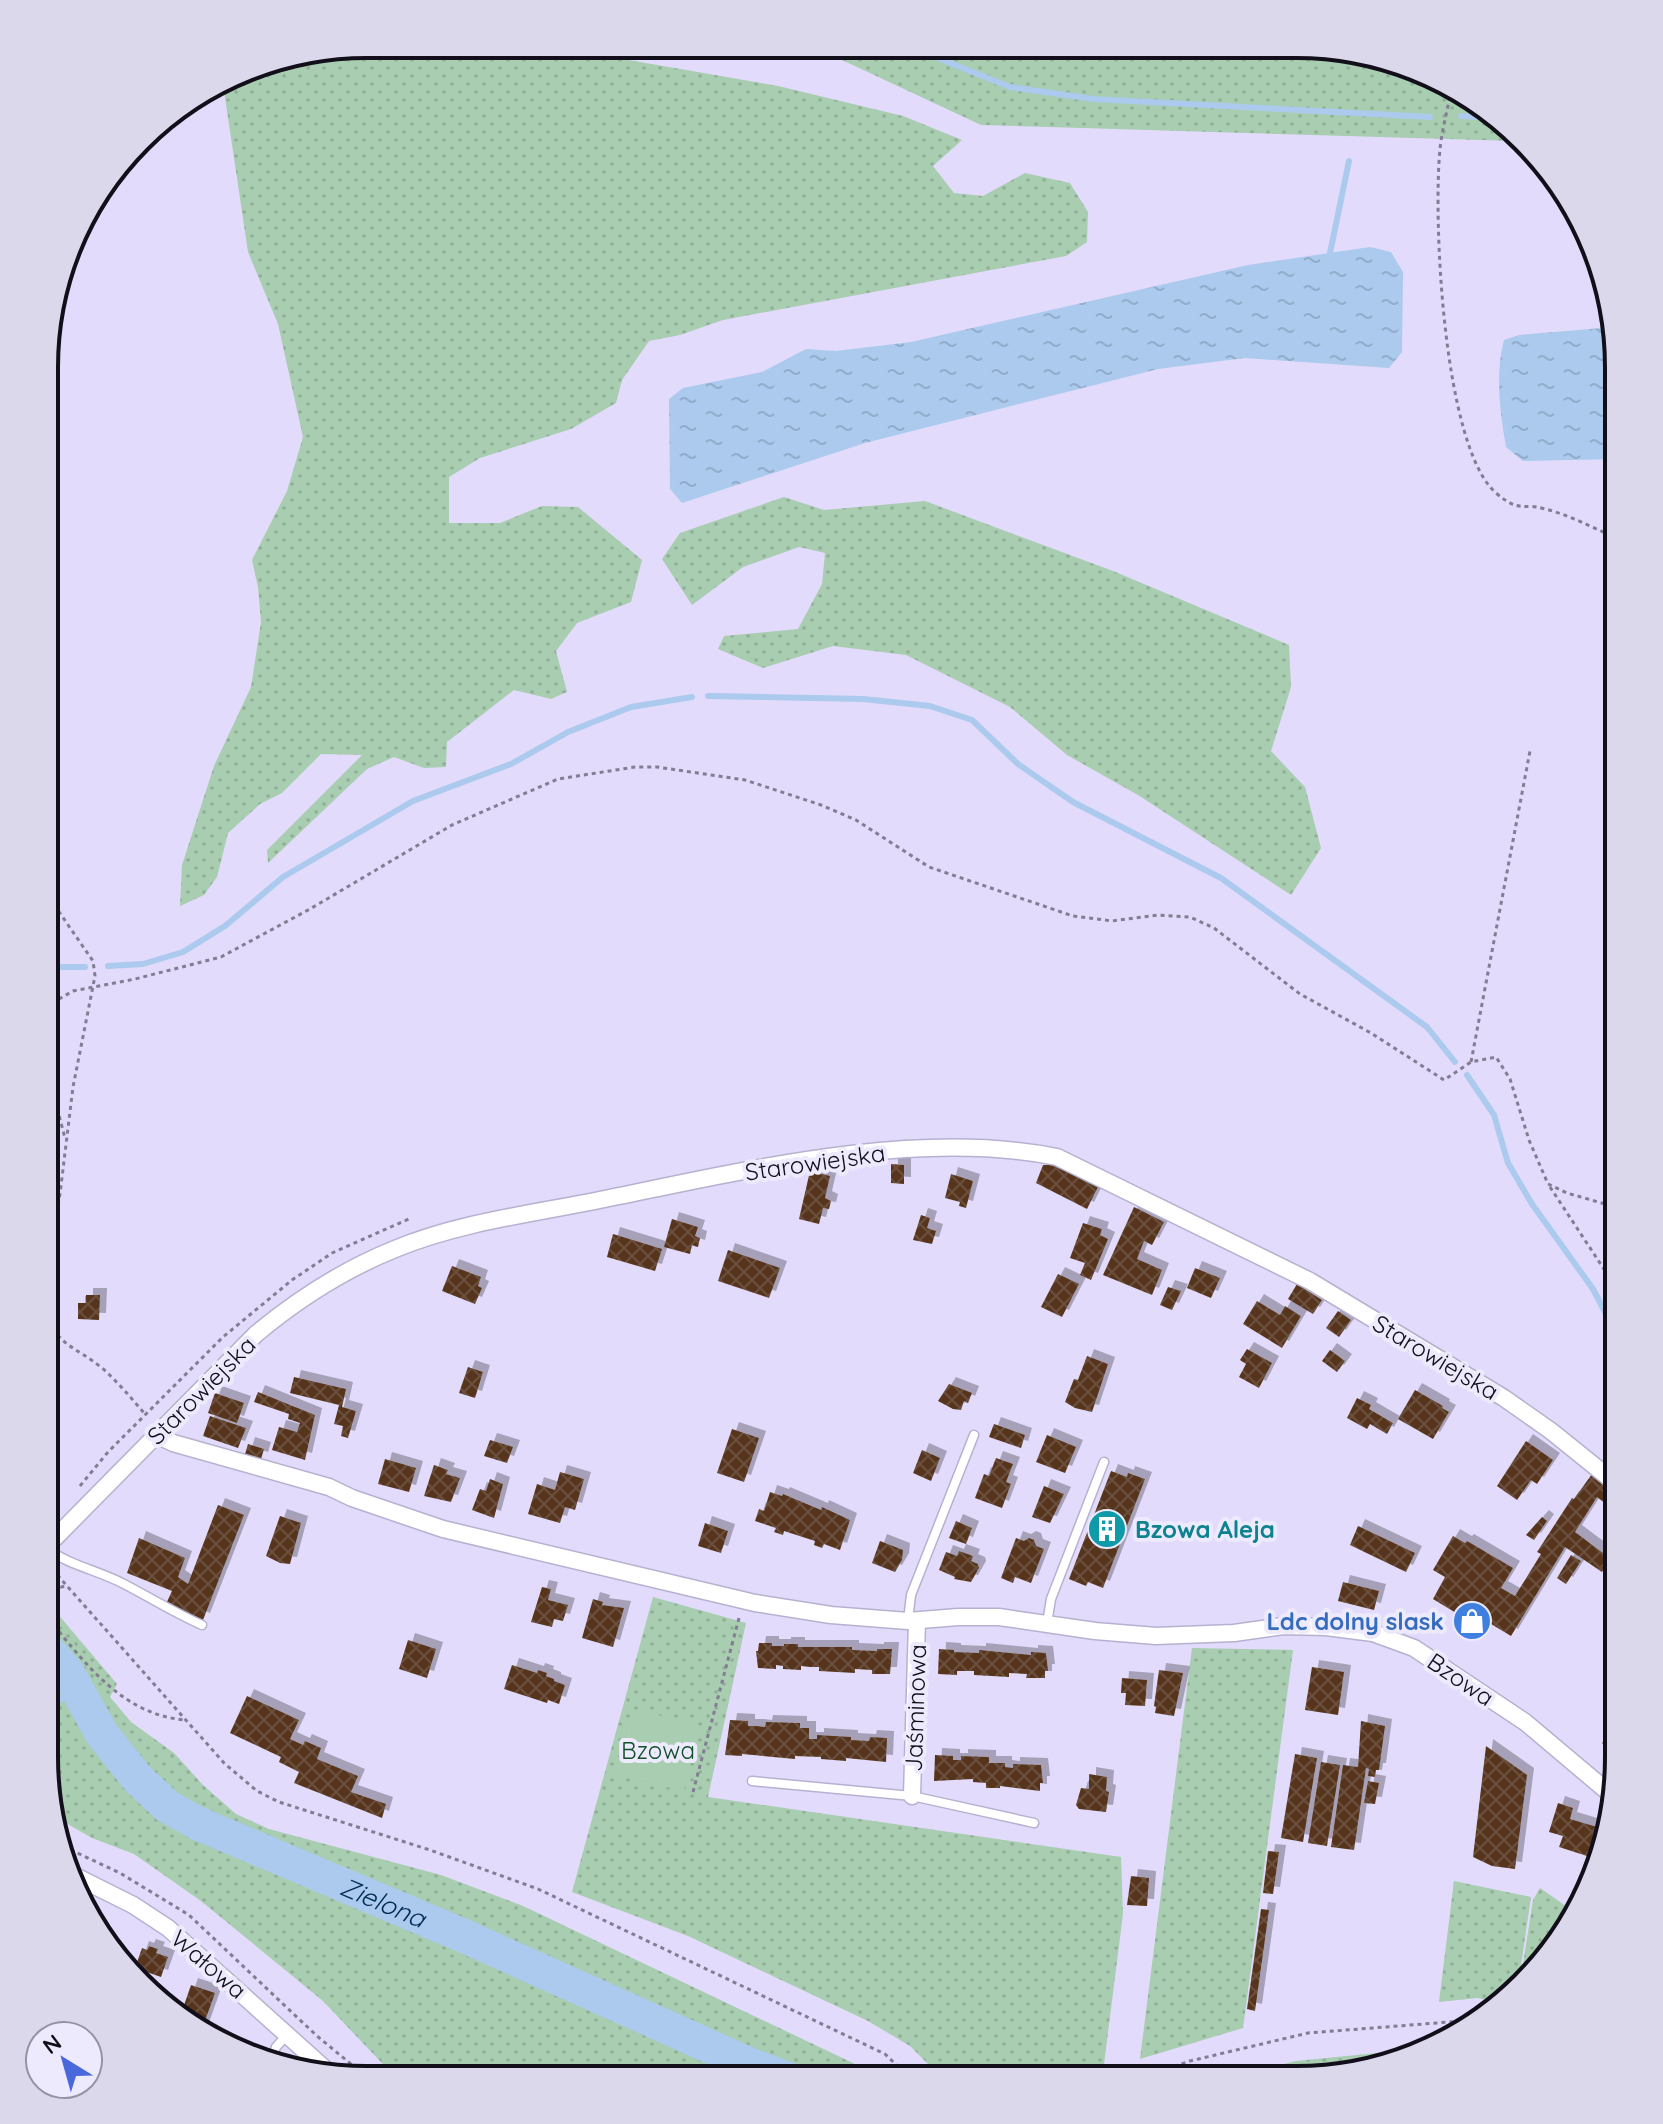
<svg xmlns="http://www.w3.org/2000/svg" width="1663" height="2124" font-family="Quicksand,sans-serif">
<defs>
<pattern id="grass-dots" width="8" height="8" patternUnits="userSpaceOnUse" patternTransform="scale(2)"><rect width="8" height="8" fill="#a8cdb0"/><path d="M2 2h.1M6 6h.1" fill="none" stroke="#90af97" stroke-width="1.8" stroke-linecap="round"/></pattern>
<pattern id="water-ripples" width="26" height="14" patternUnits="userSpaceOnUse" patternTransform="scale(2)"><rect width="26" height="14" fill="#abcaed"/><path d="M2 4q2-2 4 0t4 0M15 11q2-2 4 0t4 0" fill="none" stroke="#92accb"/></pattern>
<pattern id="building-cross-hatch" width="8" height="8" patternUnits="userSpaceOnUse" patternTransform="scale(2)"><rect width="8" height="8" fill="#57361d"/><path d="M0 0l8 8M0 8l8-8" fill="none" stroke="#6a503c"/></pattern>
<filter id="shadow"><feDropShadow dx="7" dy="-7" stdDeviation="0" flood-color="#0004"/></filter>
</defs>
<rect width="100%" height="100%" fill="#e2dbfb"/>
<g fill="url(#grass-dots)">
<polygon points="367,44 534,44 565,49 778,86 903,116 962,140 933,166 954,193 983,196 1025,173 1070,183 1088,212 1087,242 1066,256 723,320 680,335 649,341 622,380 616,403 571,429 480,458 449,477 449,523 500,523 542,506 578,507 642,560 631,602 577,623 556,651 567,692 551,699 514,690 447,742 446,767 424,768 394,757 367,769 268,863 267,850 362,755 321,754 282,793 260,804 228,833 217,877 204,895 180,906 182,865 214,766 251,687 261,622 258,587 252,560 287,491 303,437 278,324 248,252 223,84 263,61"/>
<polygon points="810,45 1338,47 1476,99 1515,141 981,125"/>
<polygon points="784,497 824,510 925,501 1113,571 1289,645 1291,687 1271,751 1305,787 1321,848 1291,895 1138,795 1067,755 1010,707 906,655 833,646 763,668 718,649 724,636 798,629 822,584 825,553 799,547 743,567 692,605 662,559 680,533"/>
<polygon points="653,1597 746,1623 708,1797 1121,1857 1123,1914 1103,2072 1085,2079 943,2079 910,2046 868,2021 688,1936 572,1892"/>
<polygon points="45,1599 117,1684 110,1697 131,1722 174,1753 203,1785 236,1814 269,1829 441,1875 523,1906 874,2073 880,2079 397,2079 323,2001 201,1901 134,1854 92,1838 52,1815 44,1757"/>
<polygon points="1192,1648 1293,1650 1243,2028 1140,2059"/>
<polygon points="1454,1881 1531,1897 1519,1979 1495,2002 1478,1998 1439,2002"/>
<polygon points="1540,1888 1576,1913 1565,1936 1521,1977 1533,1900"/>
<polygon points="1417,2049 1316,2079 1221,2079 1296,2061"/>
</g>
<polygon fill="#a8cdb0" points="632,1709 700,1725 684,1791 616,1775"/>
<g fill="url(#water-ripples)">
<polygon points="1370,247 1391,252 1403,272 1402,352 1389,368 1245,358 1158,369 865,443 682,503 670,489 669,399 683,388 762,372 806,349 836,351 911,342 1248,265"/>
<path d="M1614 327 1619 367V459L1523 461 1506 447C1500 413 1495 374 1504 340L1519 335Z"/>
</g>
<g fill="none" stroke-linecap="round" stroke-linejoin="round">
<g stroke="#abcaed" stroke-width="6">
<polyline points="908,46 1010,87 1093,99 1430,117"/>
<polyline points="1461,116 1494,118"/>
<polyline points="1330,253 1349,161"/>
<polyline points="708,696 863,699 930,706 972,720 1018,764 1073,802 1221,878 1427,1027 1455,1062"/>
<polyline points="108,966 143,964 183,952 225,926 283,877 413,801 511,764 568,732 631,707 692,697"/>
<polyline points="46,967 85,967"/>
<polyline points="1467,1075 1494,1115 1508,1163 1532,1204 1593,1289 1619,1339"/>
<polyline points="44,1710 76,1689"/>
</g>
<path stroke="#abcaed" stroke-width="34" id="s1" d="M44 1646 68 1673 102 1734 138 1779 167 1806 197 1823 464 1936 751 2065 788 2079"/>
</g>
<g fill="url(#building-cross-hatch)" filter="url(#shadow)">
<polygon points="891,1164 904,1165 904,1184 891,1183"/>
<polygon points="1043,1165 1054,1165 1098,1187 1087,1209 1036,1183"/>
<polygon points="810,1171 830,1176 825,1198 831,1201 829,1209 823,1208 819,1224 799,1219"/>
<polygon points="951,1174 973,1181 966,1208 959,1206 960,1202 945,1198"/>
<polygon points="1134,1207 1164,1222 1152,1245 1144,1241 1137,1259 1162,1270 1152,1295 1103,1275"/>
<polygon points="921,1215 930,1218 927,1228 936,1231 932,1244 913,1240"/>
<polygon points="672,1219 698,1227 695,1236 700,1238 698,1247 692,1245 690,1254 664,1247"/>
<polygon points="1083,1223 1102,1229 1100,1235 1108,1239 1091,1280 1080,1275 1085,1263 1070,1258"/>
<polygon points="613,1234 662,1249 655,1271 607,1257"/>
<polygon points="728,1250 780,1268 769,1298 718,1281"/>
<polygon points="452,1266 481,1277 478,1286 482,1288 475,1304 442,1291"/>
<polygon points="1195,1268 1220,1278 1211,1298 1187,1288"/>
<polygon points="1058,1274 1079,1284 1062,1317 1041,1307"/>
<polygon points="1297,1284 1322,1300 1313,1314 1288,1299"/>
<polygon points="1168,1287 1181,1291 1172,1310 1160,1305"/>
<polygon points="86,1295 100,1295 99,1320 78,1319 78,1303 86,1303"/>
<polygon points="1257,1301 1280,1315 1285,1306 1301,1316 1282,1348 1243,1324"/>
<polygon points="1338,1311 1351,1320 1339,1337 1326,1328"/>
<polygon points="1247,1349 1272,1363 1259,1388 1239,1377 1246,1364 1240,1360"/>
<polygon points="1330,1350 1345,1361 1337,1372 1322,1361"/>
<polygon points="1087,1356 1108,1364 1092,1412 1075,1408 1065,1402 1074,1379 1078,1380"/>
<polygon points="468,1367 483,1372 475,1398 459,1393"/>
<polygon points="294,1377 346,1389 342,1407 356,1411 348,1438 341,1436 343,1426 334,1424 339,1405 290,1393"/>
<polygon points="949,1384 972,1393 968,1403 964,1401 961,1410 953,1409 938,1401"/>
<polygon points="1415,1390 1443,1406 1442,1408 1449,1412 1433,1439 1398,1419"/>
<polygon points="258,1392 315,1415 305,1460 272,1450 279,1427 297,1432 300,1423 288,1419 289,1414 254,1402"/>
<polygon points="215,1393 244,1403 237,1423 208,1413"/>
<polygon points="1357,1398 1371,1405 1369,1409 1393,1423 1387,1434 1370,1424 1367,1429 1347,1418"/>
<polygon points="210,1416 246,1428 238,1448 203,1436"/>
<polygon points="994,1424 1025,1435 1021,1448 989,1437"/>
<polygon points="732,1429 759,1438 744,1482 717,1473"/>
<polygon points="1047,1435 1076,1447 1065,1473 1036,1462"/>
<polygon points="490,1440 513,1447 507,1463 484,1456"/>
<polygon points="1526,1441 1553,1460 1537,1484 1531,1480 1517,1500 1497,1486"/>
<polygon points="248,1444 264,1449 261,1459 245,1454"/>
<polygon points="922,1450 940,1458 931,1481 913,1473"/>
<polygon points="996,1458 1013,1464 1006,1482 1011,1484 1002,1508 975,1498 984,1474 989,1476"/>
<polygon points="385,1459 416,1468 409,1492 378,1484"/>
<polygon points="434,1465 448,1470 446,1474 460,1478 451,1502 424,1496"/>
<polygon points="1111,1471 1127,1477 1128,1473 1145,1479 1103,1588 1088,1582 1086,1586 1069,1579"/>
<polygon points="560,1472 584,1479 575,1510 565,1507 560,1523 528,1514 537,1484 555,1490"/>
<polygon points="1592,1474 1618,1497 1618,1509 1616,1507 1612,1515 1608,1512 1611,1508 1597,1497 1575,1532 1611,1559 1602,1572 1565,1547 1511,1636 1486,1621 1475,1639 1457,1628 1461,1621 1454,1617 1456,1613 1433,1599 1445,1577 1433,1570 1453,1536 1465,1543 1467,1541 1513,1568 1501,1588 1515,1596 1541,1554 1537,1552 1572,1498 1574,1499"/>
<polygon points="490,1479 503,1484 494,1518 472,1510 480,1489 486,1491"/>
<polygon points="1044,1486 1064,1494 1050,1523 1032,1517"/>
<polygon points="770,1492 782,1496 783,1494 821,1510 822,1507 850,1520 840,1550 824,1544 822,1548 814,1545 815,1541 784,1531 783,1535 774,1532 776,1528 755,1521 759,1509 764,1511"/>
<polygon points="218,1505 244,1515 203,1620 166,1604 172,1591 127,1573 139,1538 185,1558 178,1577 188,1584"/>
<polygon points="280,1516 301,1523 290,1564 280,1563 266,1556"/>
<polygon points="1542,1517 1547,1521 1534,1540 1526,1535"/>
<polygon points="956,1521 972,1528 966,1544 949,1538"/>
<polygon points="705,1523 728,1531 721,1553 698,1546"/>
<polygon points="1358,1526 1415,1553 1406,1572 1350,1545"/>
<polygon points="1016,1538 1024,1541 1029,1538 1034,1540 1036,1546 1044,1549 1031,1583 1015,1577 1013,1583 1001,1578"/>
<polygon points="880,1541 903,1550 902,1560 895,1572 872,1563"/>
<polygon points="959,1551 973,1556 971,1561 978,1564 979,1568 971,1582 954,1579 955,1577 939,1570 946,1552 957,1556"/>
<polygon points="1571,1555 1581,1561 1566,1584 1557,1578"/>
<polygon points="1343,1582 1379,1591 1374,1610 1338,1601"/>
<polygon points="542,1587 551,1589 548,1600 568,1605 563,1621 554,1619 552,1627 531,1622"/>
<polygon points="593,1599 603,1602 602,1605 624,1608 613,1647 582,1638"/>
<polygon points="408,1640 436,1649 427,1678 399,1669"/>
<polygon points="759,1643 772,1643 772,1646 784,1646 784,1644 798,1644 798,1647 852,1647 852,1650 877,1651 877,1649 892,1649 890,1674 872,1674 872,1670 855,1669 855,1673 819,1671 819,1667 810,1667 801,1666 801,1670 783,1669 783,1666 776,1665 776,1669 758,1668 756,1651 758,1651"/>
<polygon points="939,1649 954,1650 954,1652 979,1653 979,1650 1031,1655 1031,1652 1046,1653 1048,1671 1045,1671 1045,1678 1026,1678 1027,1674 1009,1673 1009,1677 974,1675 974,1671 957,1671 957,1675 938,1674"/>
<polygon points="512,1665 537,1673 538,1670 547,1673 546,1676 554,1679 554,1681 565,1685 559,1704 548,1700 547,1703 504,1689"/>
<polygon points="1312,1667 1344,1672 1338,1715 1305,1710"/>
<polygon points="1159,1670 1183,1673 1174,1716 1155,1713 1156,1707 1154,1706"/>
<polygon points="1122,1678 1147,1680 1145,1706 1125,1705 1126,1693 1121,1693"/>
<polygon points="247,1696 299,1720 290,1739 303,1745 305,1741 321,1748 317,1759 358,1776 351,1792 386,1804 382,1818 294,1783 299,1772 279,1762 281,1757 230,1733"/>
<polygon points="730,1720 748,1721 748,1726 757,1726 765,1727 766,1722 800,1723 800,1728 809,1728 809,1739 817,1739 817,1735 851,1737 851,1740 869,1741 870,1737 887,1738 886,1762 846,1758 846,1761 821,1759 821,1757 795,1756 795,1759 742,1754 742,1756 725,1755"/>
<polygon points="1361,1721 1385,1726 1379,1770 1376,1770 1375,1777 1368,1776 1369,1769 1366,1768 1354,1850 1331,1847 1343,1765 1358,1767"/>
<polygon points="1618,1722 1618,1764 1604,1753 1608,1748 1602,1743"/>
<polygon points="1486,1746 1527,1775 1515,1869 1492,1866 1473,1857"/>
<polygon points="1295,1754 1317,1758 1303,1842 1281,1838"/>
<polygon points="935,1755 953,1756 953,1760 961,1760 961,1756 989,1757 989,1763 1005,1763 1005,1767 1013,1768 1013,1764 1041,1765 1043,1783 1040,1783 1040,1791 1000,1786 1000,1788 986,1788 986,1783 973,1782 973,1779 934,1781"/>
<polygon points="1321,1762 1340,1765 1327,1846 1308,1843"/>
<polygon points="1089,1774 1107,1777 1106,1791 1109,1792 1106,1812 1079,1809 1076,1805 1081,1788 1089,1789"/>
<polygon points="1368,1781 1379,1783 1375,1804 1364,1803"/>
<polygon points="1558,1803 1573,1808 1570,1819 1597,1827 1594,1837 1606,1841 1597,1871 1583,1867 1587,1856 1559,1847 1563,1836 1549,1832"/>
<polygon points="1268,1851 1279,1852 1273,1894 1263,1893"/>
<polygon points="1131,1876 1149,1878 1147,1906 1127,1905"/>
<polygon points="1261,1909 1269,1910 1255,2011 1247,2009"/>
<polygon points="149,1946 158,1949 156,1953 168,1957 161,1977 135,1968 142,1948 147,1950"/>
<polygon points="191,1985 215,1993 201,2032 188,2026 180,2017"/>
</g>
<g fill="none" stroke-linecap="round" stroke-linejoin="round">
<defs>
<g id="lane">
<path d="M46 1548C70 1566 98 1570 124 1584 151 1598 175 1613 202 1625"/>
<polyline points="908,1620 911,1595 974,1435"/>
<polyline points="1047,1623 1051,1599 1104,1462"/>
<polyline points="752,1781 912,1796 1034,1823"/>
<polyline points="270,2064 276,2047 287,2035"/>
</g>
<g id="street">
<polyline points="156,1435 173,1443 329,1487 352,1498 443,1529 755,1603 831,1615 908,1621 958,1617 999,1617 1095,1631 1156,1636 1234,1633 1283,1626 1326,1627 1373,1633 1414,1648 1525,1722 1614,1797"/>
<path d="M44 1549 256 1334C298 1299 343 1270 395 1249 458 1223 529 1214 595 1201 739 1172 912 1128 1057 1157L1310 1281 1504 1398 1551 1431 1618 1485"/>
<polyline points="912,1796 917,1621"/>
<polyline points="69,1873 133,1905 168,1928 334,2077"/>
</g>
</defs>
<use href="#lane" stroke="#b7b1d0" stroke-width="11"/>
<use href="#street" stroke="#b7b1d0" stroke-width="19"/>
<g stroke="#827d93" stroke-width="3" stroke-dasharray="4 4" stroke-linecap="butt">
<path d="M1451 89C1448 109 1442 129 1440 149 1433 219 1443 447 1496 493 1521 514 1521 502 1545 509 1570 515 1595 529 1619 539"/>
<polyline points="45,1007 73,991 135,979 221,957 310,909 452,825 558,779 635,767 657,767 745,780 821,805 856,820 929,867 1073,916 1112,921 1158,915 1190,917 1214,928 1300,994 1371,1033 1444,1080 1471,1062 1496,1057 1510,1079 1529,1140 1548,1184 1567,1193 1619,1208"/>
<polyline points="45,1062 65,1138"/>
<polyline points="1471,1062 1530,751"/>
<polyline points="1550,1187 1619,1292"/>
<polyline points="45,1284 60,1194 73,1087 95,976 93,961 46,893"/>
<path d="M45 1306C54 1346 74 1345 102 1368 118 1382 131 1398 145 1414"/>
<polyline points="80,1486 108,1452 223,1337 292,1280 332,1253 411,1218"/>
<polyline points="52,1569 224,1763 257,1791 279,1802 430,1850 538,1889 885,2054 911,2079"/>
<polyline points="55,1574 55,1584 61,1587 68,1586"/>
<path d="M44 1613C82 1659 120 1715 186 1720"/>
<polyline points="693,1792 739,1618"/>
<polyline points="56,1843 120,1873 189,1915 317,2036 369,2079"/>
<polyline points="1136,2079 1190,2061 1308,2033 1475,2020"/>
</g>
<use href="#lane" stroke="#fff" stroke-width="8"/>
<use href="#street" stroke="#fff" stroke-width="16"/>
</g>
<defs>
<symbol id="building-disc" viewBox="-11 -11 22 22"><circle r="9.5" fill="#0f9aa8" stroke="#eeeafd"/><path d="M-4-6H4V6H1V3H-1V6H-4ZM-2.5-4.3h1.7v1.8h-1.7ZM.8-4.3h1.7v1.8H.8ZM-2.5-1h1.7V.8h-1.7ZM.8-1h1.7V.8H.8Z" fill="#fff"/></symbol>
<symbol id="shop-disc" viewBox="-11 -11 22 22"><circle r="9.5" fill="#3f7fe0" stroke="#eeeafd"/><path d="M-5-2.5h2.3a2.7 3.5 0 0 1 5.4 0H5L5.5 6h-11ZM-1.5-2.5h3a1.5 2.3 0 0 0-3 0Z" fill="#fff"/></symbol>
</defs>
<g fill-rule="evenodd">
<use href="#building-disc" x="1085" y="1507" width="44" height="44"/>
<use href="#shop-disc" x="1450" y="1599" width="44" height="44"/>
</g>
<g text-anchor="middle" dominant-baseline="central" stroke-width="8" stroke-linejoin="round" paint-order="stroke">
<g font-size="24" fill="#120f1a" stroke="#eeeafd">
<text transform="translate(815 1162) rotate(-8)">Starowiejska</text>
<text transform="translate(1436 1357) rotate(31)">Starowiejska</text>
<text transform="translate(201 1390) rotate(-45)">Starowiejska</text>
<text transform="translate(1461 1679) rotate(34)">Bzowa</text>
<text transform="translate(915 1708) rotate(-88)">Jaśminowa</text>
<text transform="translate(209 1964) rotate(41)">Wałowa</text>
</g>
<g font-size="24" font-weight="bold" fill="#0d838f" stroke="#eeeafd" text-anchor="start">
<text x="1135" y="1529">Bzowa Aleja</text>
</g>
<g font-size="24" font-weight="bold" fill="#366cbe" stroke="#eeeafd" text-anchor="end">
<text x="1444" y="1621">Ldc dolny slask</text>
</g>
<g font-size="24" fill="#125029" stroke="#eeeafd">
<text x="658" y="1750">Bzowa</text>
</g>
<g font-size="26" font-style="italic" fill="#002b55" stroke="#eeeafd">
<text stroke="none"><textPath href="#s1" startOffset="440">Zielona</textPath></text>
</g>
</g>
<path d="M0 0H1663V2124H0ZM367 58H1296A309 309 0 0 1 1605 367V1757A309 309 0 0 1 1296 2066H367A309 309 0 0 1 58 1757V367A309 309 0 0 1 367 58Z" fill="#dcd8eb" fill-rule="evenodd"/>
<path fill="none" stroke="#120f1a" stroke-width="4" d="M367 58H1296A309 309 0 0 1 1605 367V1757A309 309 0 0 1 1296 2066H367A309 309 0 0 1 58 1757V367A309 309 0 0 1 367 58Z"/>
<g transform="translate(64 2060) rotate(323)"><circle r="38" fill="#eeeafd" stroke="#9692a2" stroke-width="2"/>
<path d="M0-6L14 30L0 20L-14 30Z" fill="#4968db"/>
<text y="-12" font-size="22" font-weight="bold" text-anchor="middle" fill="#120f1a">N</text>
</g>
</svg>
